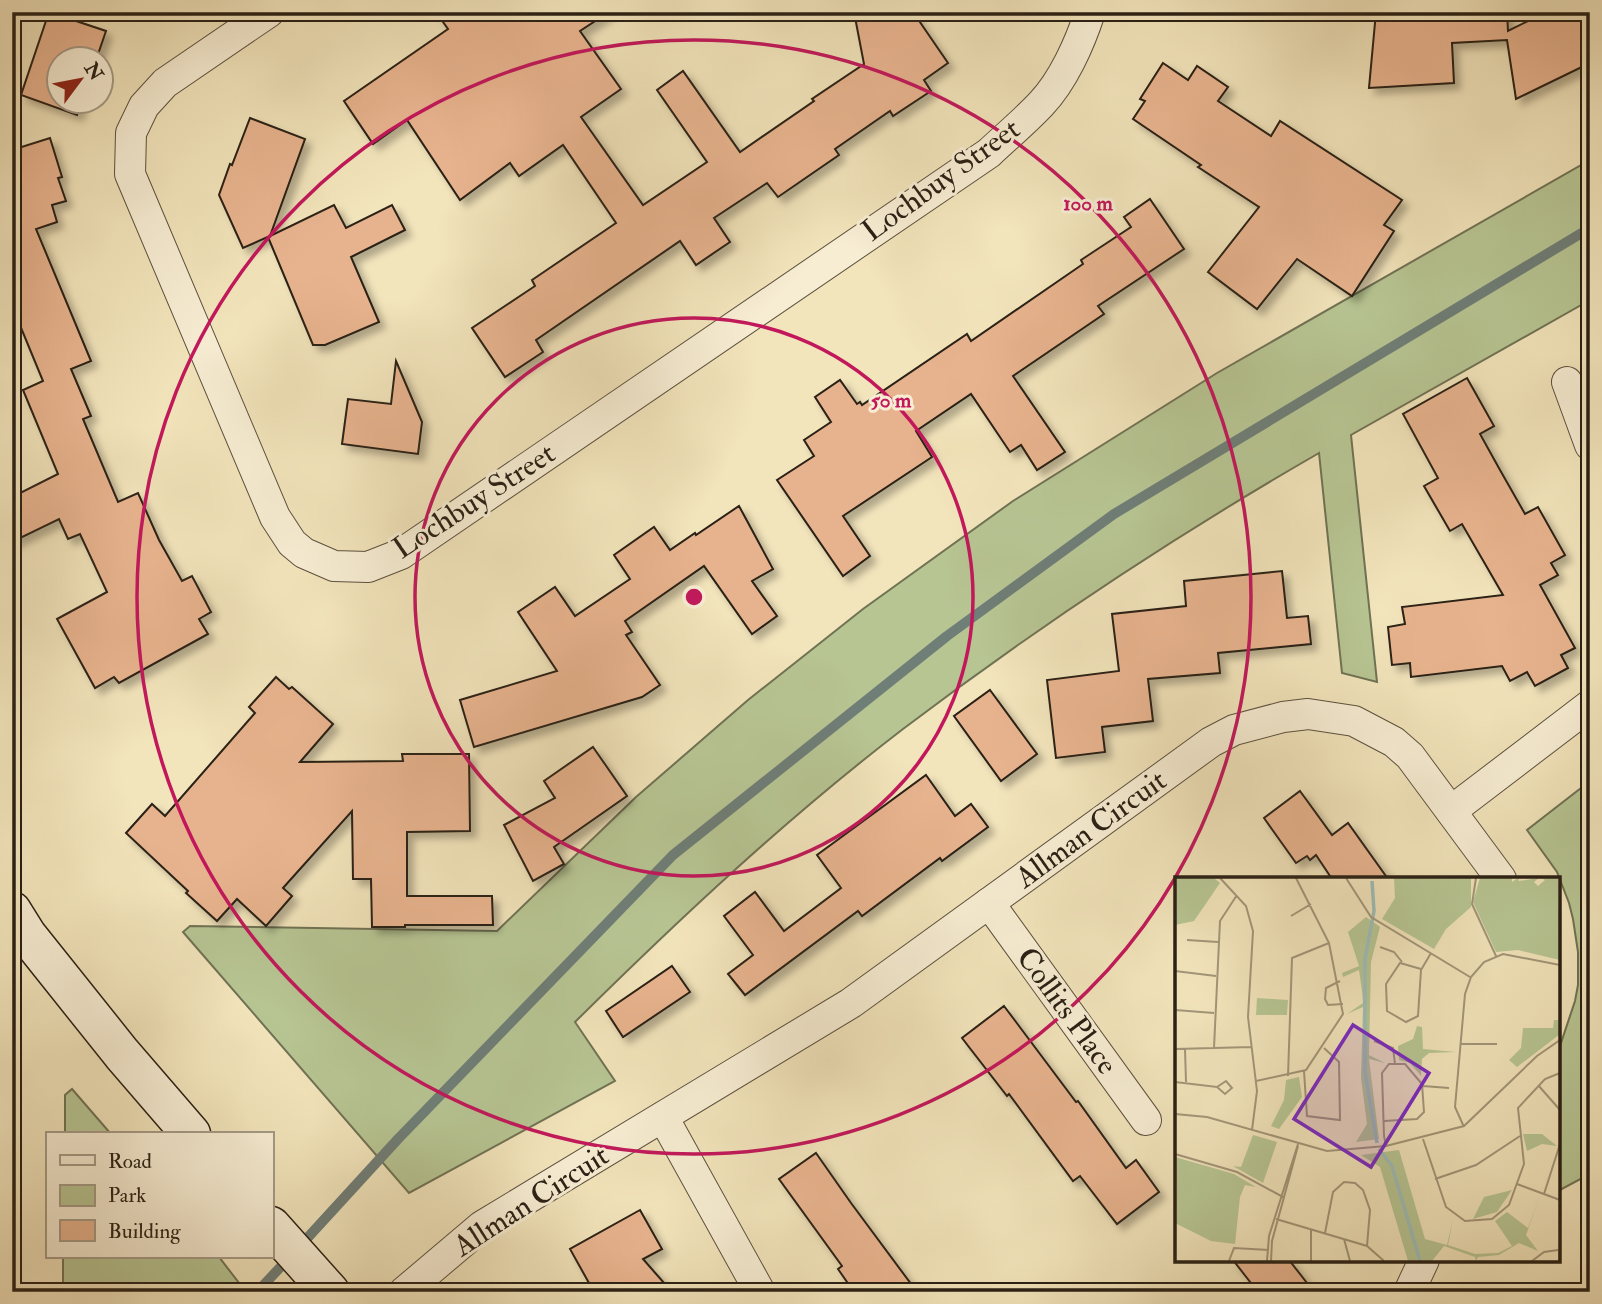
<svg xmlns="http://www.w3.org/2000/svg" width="1602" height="1304" font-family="'IM FELL Double Pica',serif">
<defs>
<filter id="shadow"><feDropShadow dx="6" dy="6" stdDeviation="3.5" flood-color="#0004"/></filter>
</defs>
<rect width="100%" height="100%" fill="#f2e4bb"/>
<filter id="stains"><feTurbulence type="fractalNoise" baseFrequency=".00286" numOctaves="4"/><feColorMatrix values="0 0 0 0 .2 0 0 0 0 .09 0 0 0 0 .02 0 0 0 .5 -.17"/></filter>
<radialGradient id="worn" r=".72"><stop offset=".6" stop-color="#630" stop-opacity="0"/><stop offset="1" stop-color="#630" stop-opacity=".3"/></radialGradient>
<g fill="#b7c593" stroke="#707254" stroke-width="2">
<path d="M1590 160V300L1351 435 1377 682 1342 673 1319 453C1175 536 1036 628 903 729 787 818 679 919 575 1022L615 1081 409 1193 183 932 190 926 497 931 636 797 748 700 863 609 1013 501 1217 373Z"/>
<polygon points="1590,781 1590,1174 1558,1191 1558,1052 1575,1001 1578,985 1578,952 1573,919 1569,903 1557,872 1527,830"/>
<polygon points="72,1089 111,1134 65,1134 65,1095"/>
<polygon points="63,1257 219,1257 246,1292 63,1292"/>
</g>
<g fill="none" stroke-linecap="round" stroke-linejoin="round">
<g stroke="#6f7e77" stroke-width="10">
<polyline points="300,1246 398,1139 673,855 947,636 1114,514 1590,228"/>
<polyline points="257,1292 289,1258"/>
</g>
</g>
<g fill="#e7b38e" stroke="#2a2015" stroke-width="2" filter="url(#shadow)">
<polygon points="49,12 106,31 96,60 60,60 60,102 81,102 77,115 21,95"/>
<polygon points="436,12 609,12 580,31 621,89 581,117 643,205 707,162 657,90 683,71 740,152 814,101 812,99 864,64 854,12 913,12 948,63 924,80 931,91 893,116 890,111 835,149 839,155 778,197 767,183 714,218 730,242 696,265 680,241 536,340 543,352 505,377 472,328 535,286 532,280 616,223 563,145 519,176 510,163 460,200 407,120 373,144 344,101 448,29"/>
<polygon points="1376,12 1507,12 1508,31 1546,12 1590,12 1590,63 1516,99 1507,40 1452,43 1454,83 1369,88"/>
<polygon points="1163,63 1188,80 1197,66 1228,87 1218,101 1271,136 1280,121 1402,200 1384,225 1394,231 1352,296 1297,259 1257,309 1208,272 1259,207 1198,167 1201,165 1133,119 1145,101 1140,99"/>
<polygon points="250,118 305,139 270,236 243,248 219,195 230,164 232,165"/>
<polygon points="50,138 62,177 58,178 66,201 52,205 57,222 36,229 91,361 71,369 91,416 83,419 118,502 138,493 159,540 182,581 192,576 211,612 199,619 208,634 119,683 114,677 95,688 57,619 107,592 80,534 68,539 59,519 12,542 12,497 58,474 23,390 43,381 12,306 12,150"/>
<polygon points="1150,199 1184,249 1098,306 1104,314 1013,376 1065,452 1037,470 1021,445 1010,452 971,394 916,431 932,457 843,516 870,556 843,576 777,480 814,456 804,440 831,422 815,397 840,380 857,404 860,402 862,405 967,334 971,341 1083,264 1081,260 1131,227 1124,217"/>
<polygon points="334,205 346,228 392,205 405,230 351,257 379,322 325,345 313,345 268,237"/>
<polygon points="396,361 422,422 418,454 342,444 348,399 391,404"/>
<polygon points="1467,378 1494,426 1480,434 1500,470 1525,514 1538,507 1565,555 1551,563 1558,575 1540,585 1575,648 1561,655 1568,668 1535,686 1527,672 1510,681 1502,666 1411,677 1410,663 1392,665 1388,627 1405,624 1402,607 1503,595 1462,524 1450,531 1424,486 1438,478 1403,414"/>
<polygon points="739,506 773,569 752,581 777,616 752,634 704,566 625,621 632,632 626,635 660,685 642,697 474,747 460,700 557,671 518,612 555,587 575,616 630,579 614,555 654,527 670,550 695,533 696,535"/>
<polygon points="1282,571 1287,618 1308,616 1311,644 1218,653 1220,673 1148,679 1153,721 1102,727 1105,752 1056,758 1047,680 1119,671 1112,614 1186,606 1184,581"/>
<polygon points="276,677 289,689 292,687 333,724 300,762 403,761 402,754 469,754 470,831 407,832 407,896 492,896 493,925 405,925 405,927 372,927 371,879 353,879 352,811 283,888 292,896 266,926 237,899 217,921 186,893 188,891 126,833 152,804 165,816 255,713 249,707"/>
<polygon points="990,690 1037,754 1001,781 954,716"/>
<polygon points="593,747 627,796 554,847 564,864 533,881 504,825 555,798 544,781"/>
<polygon points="926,775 955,816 971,804 988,827 942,861 940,858 862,916 858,911 745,995 728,974 753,955 724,916 755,892 784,931 841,888 817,855"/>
<polygon points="1300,791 1332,835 1348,823 1388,879 1332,879 1316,855 1310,860 1307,856 1296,863 1264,818"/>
<polygon points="672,966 690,992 623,1037 606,1011"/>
<polygon points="1004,1006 1076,1102 1078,1101 1126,1168 1136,1160 1159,1192 1117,1224 1080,1176 1073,1181 1009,1094 1007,1096 962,1038"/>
<polygon points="816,1153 851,1203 917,1292 854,1292 838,1269 842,1266 779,1179"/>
<polygon points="640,1210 662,1249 643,1259 672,1292 594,1292 570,1249"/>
<polygon points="1233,1260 1289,1260 1314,1292 1258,1292"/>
</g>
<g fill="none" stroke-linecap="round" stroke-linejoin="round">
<defs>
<g id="street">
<path d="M269 12 165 83 144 106 131 133 130 174 275 517 292 543 304 553 334 566 368 567 401 554 989 153C1006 137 1025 121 1041 104 1063 81 1080 43 1090 12"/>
<polyline points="1567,382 1590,445"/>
<polyline points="1451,811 1590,705"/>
<polyline points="989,903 1146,1120"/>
<polyline points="663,1117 760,1292"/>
<polyline points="404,1292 482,1226 851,1003 1211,742 1234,730 1283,717 1308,714 1354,721 1394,742 1410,756 1501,879"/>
<polyline points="1409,1292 1424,1260"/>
</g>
<g id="secondary">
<polyline points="12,911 27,935 122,1054 191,1134"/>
<polyline points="271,1226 330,1292"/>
</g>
</defs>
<use href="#street" stroke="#5c513e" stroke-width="32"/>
<use href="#secondary" stroke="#2a2015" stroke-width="41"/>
<use href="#street" stroke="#f7edd3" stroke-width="30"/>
<use href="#secondary" stroke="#f7edd3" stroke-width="38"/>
</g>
<g fill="none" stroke="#c2185b" stroke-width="3.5">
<circle cx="694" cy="597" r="279"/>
<circle cx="694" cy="597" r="557"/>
</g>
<g text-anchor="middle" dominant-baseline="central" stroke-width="6" stroke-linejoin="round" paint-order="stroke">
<g font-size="30" fill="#2a2015" stroke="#f7edd3">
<text transform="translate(941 180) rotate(-36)">Lochbuy Street</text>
<text transform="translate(474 501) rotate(-33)">Lochbuy Street</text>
<text transform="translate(1091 829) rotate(-36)">Allman Circuit</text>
<text transform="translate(1067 1011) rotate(54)">Collits Place</text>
<text transform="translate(531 1201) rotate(-33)">Allman Circuit</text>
</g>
</g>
<g transform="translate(1175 877)">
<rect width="385" height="385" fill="#f2e4bb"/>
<path d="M0 1H39L45 6 19 44 0 48ZM219 1H296V30L271 52 259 72 207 42 220 21ZM305 1H337V5L343 1 344 4 364 1 359 5 363 9 370 3 366 1H383L385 83 343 73 321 75 298 25ZM191 40 205 50 196 85 194 178 210 186 194 182 204 262 181 265 192 247 186 201 188 130 172 137 188 126 187 114 184 93 168 100 167 96 184 89 173 55ZM82 121 113 123 112 138H81ZM379 143H385V157L342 190 334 183 346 171 348 151H378ZM242 149 247 150 248 172 281 175 254 176 247 182 246 199 235 186 224 183 223 169 238 162ZM124 200 127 220 104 252 96 249 109 223 111 203ZM348 257H367L382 269 367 267 352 274ZM78 258 102 265 88 306 58 289 66 290ZM224 273 250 362 272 368 278 342 273 368 300 377 323 376 337 369 320 344 332 335 353 351 365 319 351 358 363 374 344 366 324 378 303 380 301 384 300 380 269 369 257 384H233L205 290 186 278ZM0 280 59 297 81 310 70 308 65 320 60 367 36 364 0 346ZM337 313 322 335 298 342 309 320Z" fill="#b7c593"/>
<path fill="none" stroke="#9dbdb8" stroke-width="3.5" d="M197 4 199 34 190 82V195L202 266M204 272 217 289 245 384"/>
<path fill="none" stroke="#a29679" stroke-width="2" d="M45 1 71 29 78 54 73 140 82 214 77 253M171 1 196 40 295 100M301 1 297 27 321 79M116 39 136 27M12 63 43 65M205 70 219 75 227 85M246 92 225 86 211 107 212 134 231 145 243 139 246 93 256 76M0 94 41 99M165 104 151 111 150 122 153 128 168 127M0 133 39 136M199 164 218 171 220 187M286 167H322M39 171 45 44 62 18M0 172 77 170M10 172 11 205M129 194 132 239 165 243 164 185 149 171M113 199 117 81 154 66M81 204 131 193 168 137 154 66 121 1M0 205 42 210 51 204 57 211 50 217 42 210M363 208 385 233M248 209 274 211M0 237 32 240 152 274 211 269 289 249 362 179 385 163M209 244 242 242 249 235 247 207 230 187H214L207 196 209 259 211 269M289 250 280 230 290 117 296 100 309 85 328 77 385 88M248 262 271 330 290 344 317 342 334 328 349 287 343 231 370 202 385 196M0 277 62 295 108 320M260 302 301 288 345 259M342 307 385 323M369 317 385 267M101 342 192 369 209 384M136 352V384M150 356 158 315 169 305 180 306 188 313 195 333 192 369M169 362 175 384M54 384 59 371 94 373M92 384 94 359 123 267M96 384 97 364 123 269M357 384 369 375 383 373M384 384 385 362"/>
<path fill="#7b2cbf" fill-opacity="0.15" stroke="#7b2cbf" stroke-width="3.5" d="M178 148 254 196 196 290 119 242Z"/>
<rect width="385" height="385" fill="none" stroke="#2a2015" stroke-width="3.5"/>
</g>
<circle cx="694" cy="597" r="10" fill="#c2185b" stroke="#f7edd3" stroke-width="3.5"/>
<g font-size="21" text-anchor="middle" font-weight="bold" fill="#c2185b" stroke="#f7edd3" stroke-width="6" stroke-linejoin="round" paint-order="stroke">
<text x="1088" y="210">100 m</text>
<text x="891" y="407">50 m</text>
</g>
<rect width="1602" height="1304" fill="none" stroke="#f2e4bb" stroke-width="42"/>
<rect x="14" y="14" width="1574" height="1276" fill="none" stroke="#2a2015" stroke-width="3.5"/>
<rect x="21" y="21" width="1560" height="1262" fill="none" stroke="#2a2015" stroke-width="2"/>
<rect x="46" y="1132" width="228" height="126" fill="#f7edd3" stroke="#a59b87" stroke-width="2"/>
<rect x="60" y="1155" width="35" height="10" fill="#f7edd3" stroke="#a59b87" stroke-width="2"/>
<text x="108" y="1168" font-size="21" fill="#2a2015">Road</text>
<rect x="60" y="1185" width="35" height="21" fill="#b7c593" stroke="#a59b87" stroke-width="2"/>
<text x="108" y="1202" font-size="21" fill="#2a2015">Park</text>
<rect x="60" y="1220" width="35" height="21" fill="#e7b38e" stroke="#a59b87" stroke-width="2"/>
<text x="108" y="1238" font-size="21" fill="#2a2015">Building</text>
<g transform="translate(80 80) rotate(58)"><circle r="33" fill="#f7edd3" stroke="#a59b87" stroke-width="2"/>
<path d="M0-5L12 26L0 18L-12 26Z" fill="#8f2418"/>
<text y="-10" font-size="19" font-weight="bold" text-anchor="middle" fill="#2a2015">N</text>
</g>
<rect width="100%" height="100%" filter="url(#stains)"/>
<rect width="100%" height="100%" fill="url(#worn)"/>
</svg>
